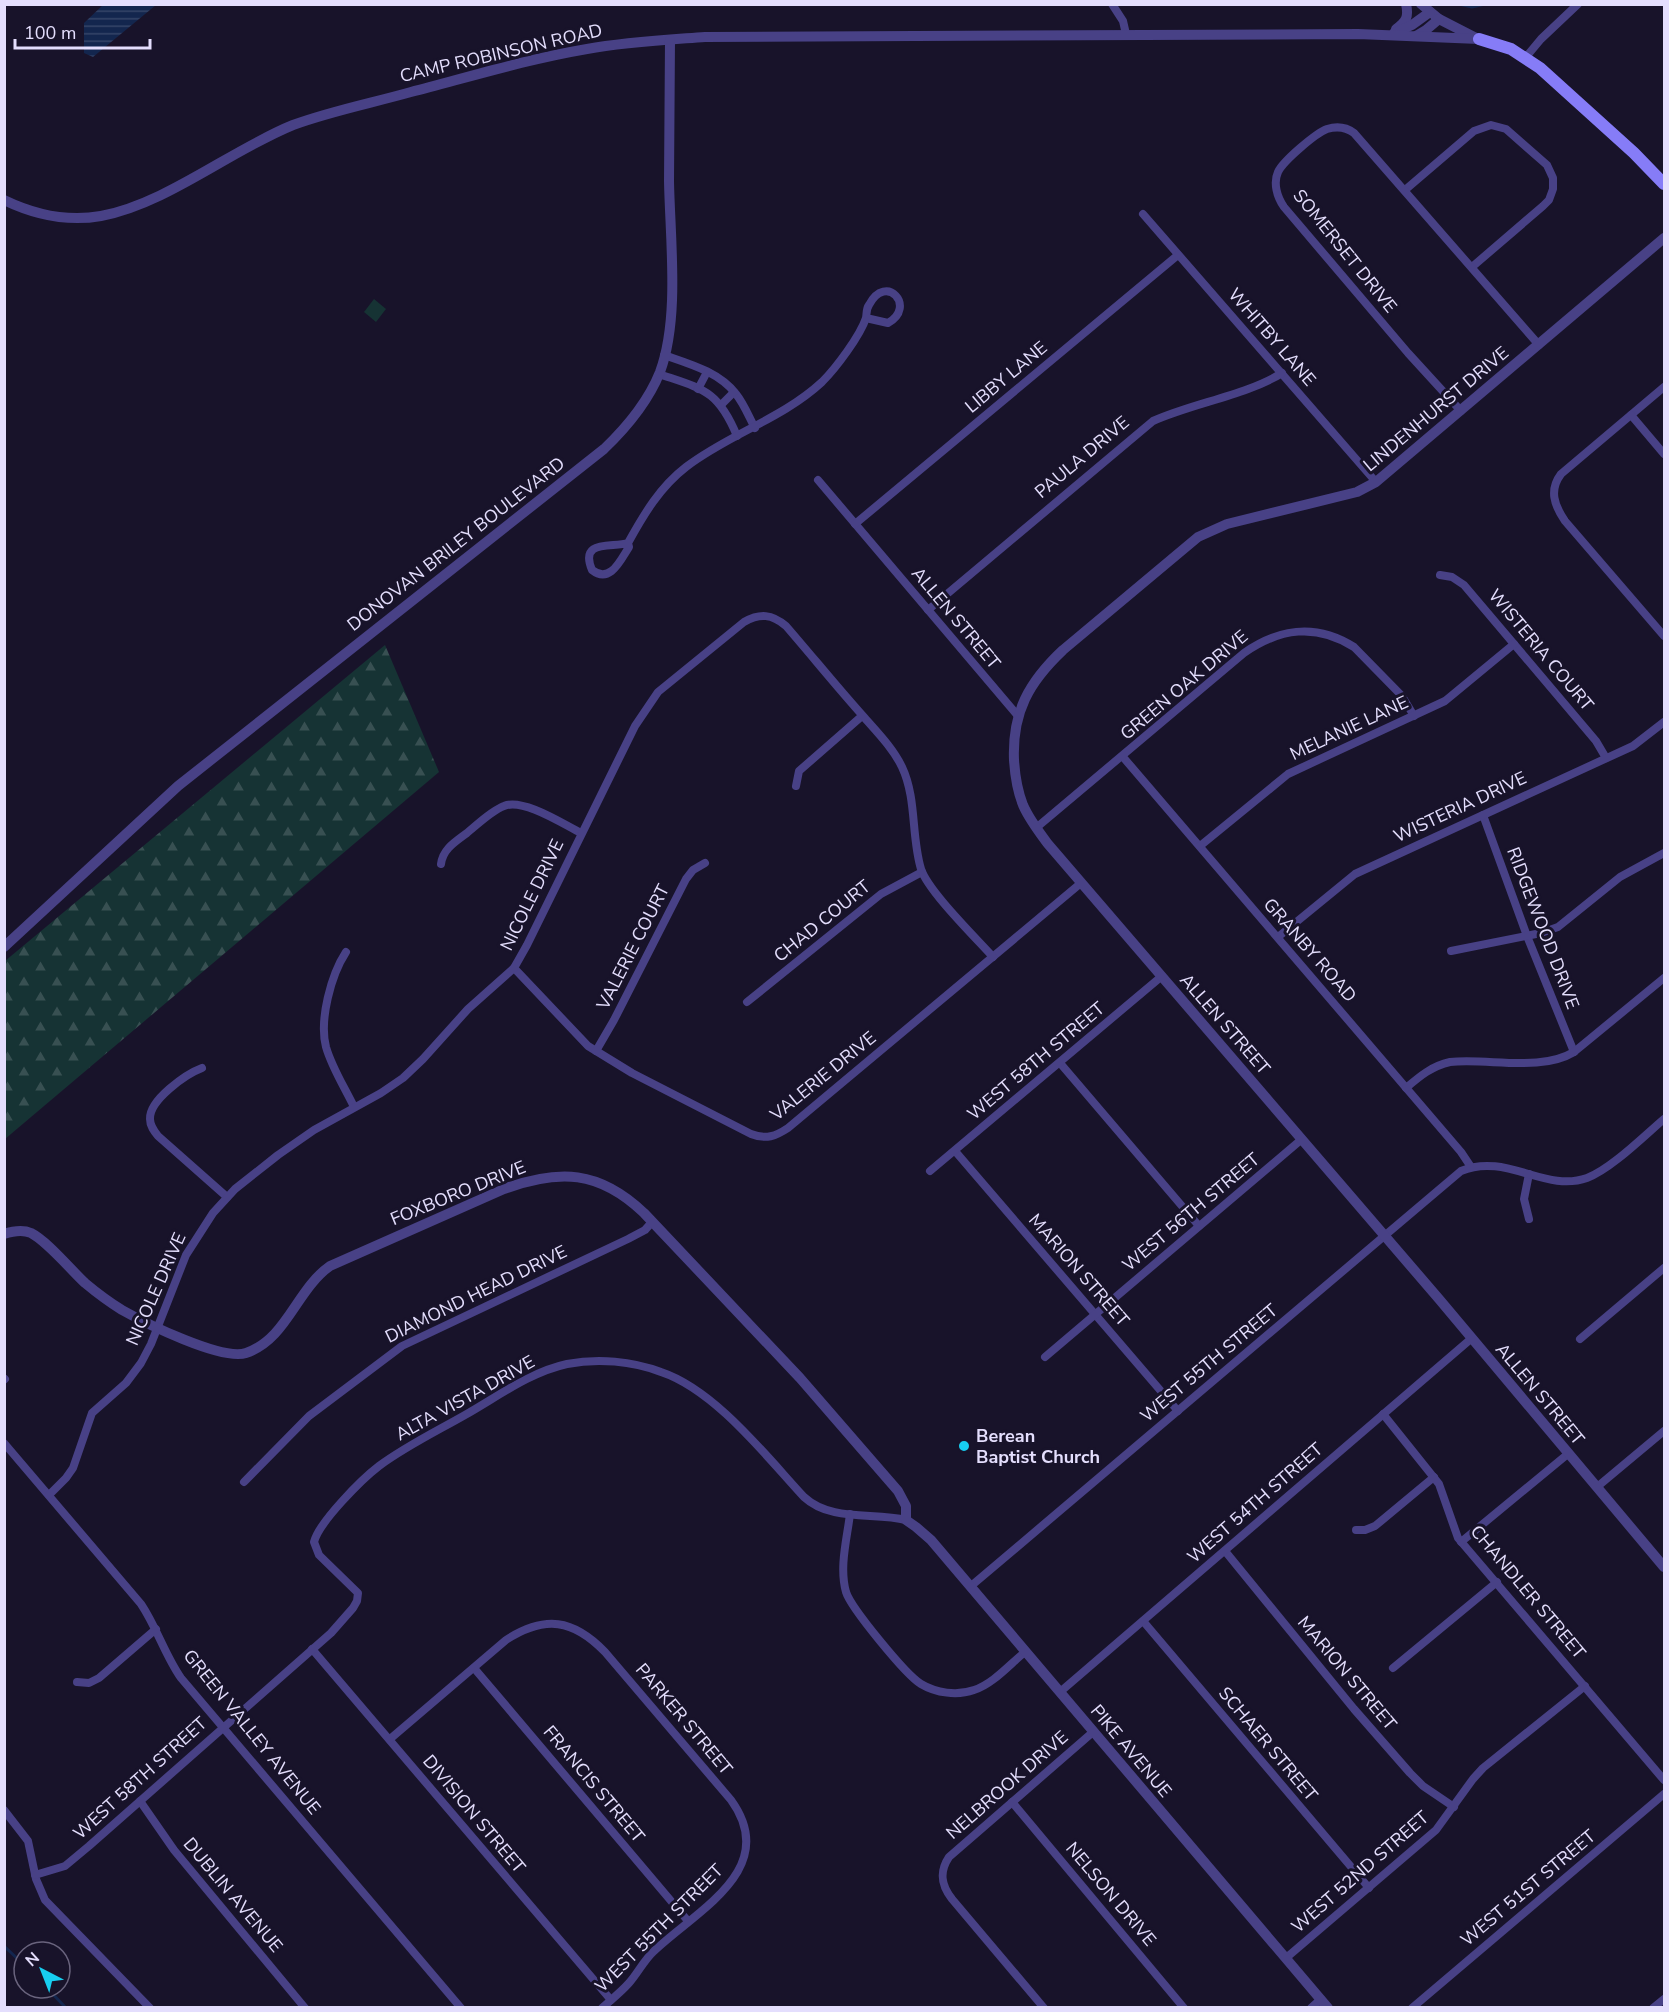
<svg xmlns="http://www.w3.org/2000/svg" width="1669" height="2012" font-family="'Nunito Sans',sans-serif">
<defs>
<pattern id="forest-firs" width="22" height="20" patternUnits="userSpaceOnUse" patternTransform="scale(1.5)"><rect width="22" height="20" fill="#163334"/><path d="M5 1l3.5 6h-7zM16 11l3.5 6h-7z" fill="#385052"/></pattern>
<pattern id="water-rules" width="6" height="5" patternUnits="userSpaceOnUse" patternTransform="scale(1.5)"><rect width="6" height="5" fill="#13264e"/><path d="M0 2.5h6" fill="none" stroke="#354568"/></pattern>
</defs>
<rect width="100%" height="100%" fill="#18132a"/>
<polygon fill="url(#forest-firs)" points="385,645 439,772 5,1139 5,961"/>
<polygon fill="#163334" points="374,299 386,309 376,322 364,312"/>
<polygon fill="url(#water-rules)" points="104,4 156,5 93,57 84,53 84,23"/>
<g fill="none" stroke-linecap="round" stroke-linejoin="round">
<g stroke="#13264e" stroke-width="3">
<polyline points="1459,4 1472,7 1485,4"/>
<polyline points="4,1946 24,1965"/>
<polyline points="47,1988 66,2008"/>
</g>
<g stroke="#484186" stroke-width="8">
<polyline points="1112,4 1123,21 1126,34"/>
<polyline points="1526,57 1541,39 1578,4"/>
<polyline points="1405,190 1474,131 1491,125 1506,129 1547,165 1553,178 1553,189 1549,200 1543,206 1472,267"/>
<polyline points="1143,214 1376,482"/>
<path d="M664 355C690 364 719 372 736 394 744 404 749 417 755 428"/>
<path d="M659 374C703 389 718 390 737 436"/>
<path d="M1664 387 1561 474C1549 490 1554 505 1565 521L1664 636"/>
<polyline points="698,389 707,372"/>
<polyline points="721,405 734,392"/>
<path d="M1461 411 1408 353 1284 207C1277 197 1273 183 1278 172 1283 161 1316 133 1327 129 1337 126 1346 127 1354 133L1539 345"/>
<polyline points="1631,415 1664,454"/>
<polyline points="818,480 1018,716"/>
<polyline points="855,524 1178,255"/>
<path d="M628 543C612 548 579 539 592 570 610 584 620 561 629 547L628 543C644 514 660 487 686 467 729 434 782 419 822 382 836 368 860 336 866 318 867 313 866 309 869 305 886 272 917 307 888 323L866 318"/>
<polyline points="1440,575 1452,577 1464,585 1596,741 1606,758"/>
<path d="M928 610 1153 421C1193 403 1247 395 1282 373"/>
<polyline points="1123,757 1461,1152 1471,1167"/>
<polyline points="796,786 799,771 862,716"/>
<polyline points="1483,815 1527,936 1574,1052"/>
<path d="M1036 828 1244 653C1280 628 1316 623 1354 647L1402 696 1414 716"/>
<polyline points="1200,846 1288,774 1445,701 1514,644"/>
<path d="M441 864C443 849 455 842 467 833 478 824 491 811 504 806 523 798 563 824 581 833"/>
<polyline points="1278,937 1355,874 1633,746 1664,722"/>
<polyline points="1451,951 1541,933 1558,927 1620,877 1664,853"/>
<path d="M346 952C331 975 319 1020 326 1047 332 1068 345 1088 354 1107"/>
<path d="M514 968 588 1046 632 1073 751 1134C766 1140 776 1136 788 1128L1081 883"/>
<polyline points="747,1002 881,894 922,872"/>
<polyline points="596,1051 614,1020 686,879 693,870 705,863"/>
<polyline points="1060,1063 1199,1226"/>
<path d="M202 1068C186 1074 149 1100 150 1119 150 1126 154 1131 158 1136L227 1197"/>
<path d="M1406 1088C1420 1076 1432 1066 1450 1062 1489 1058 1541 1072 1574 1052L1664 978"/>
<polyline points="955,1151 1178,1411"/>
<polyline points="930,1171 1162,976"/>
<polyline points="1529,1174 1524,1199 1529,1219"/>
<polyline points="1580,1339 1664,1268"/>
<polyline points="1045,1357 1302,1139"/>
<polyline points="4,1380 5,1379"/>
<polyline points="1383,1414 1439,1484 1458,1538 1664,1780"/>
<path d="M4 1443 141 1604C157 1628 165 1655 181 1678L461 2008"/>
<polyline points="244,1482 309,1416 402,1346 628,1239 645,1230 652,1222"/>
<polyline points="1597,1487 1664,1431"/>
<path d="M49 1495 66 1478 73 1468 92 1413 126 1383 141 1363 151 1344 186 1255 213 1213 235 1189 278 1155 314 1130 381 1093 403 1078 423 1059 468 1009 514 968 527 945 635 726 658 692 744 622C760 613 772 614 786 626 812 656 837 687 863 716 877 732 893 748 902 767 917 799 911 836 921 869 928 891 976 938 993 957"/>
<path d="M850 1514C847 1539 839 1567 846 1592 851 1608 906 1675 921 1684 936 1693 957 1696 974 1690 993 1684 1010 1664 1025 1652"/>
<polyline points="1356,1530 1365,1530 1375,1526 1434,1477"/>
<polyline points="1461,1542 1569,1453"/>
<polyline points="1225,1551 1354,1709 1410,1773 1423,1786 1454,1807"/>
<path d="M971 1586 1461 1171C1506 1152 1545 1193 1587 1178 1611 1169 1644 1136 1664 1119"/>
<polyline points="1143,1621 1369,1888"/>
<polyline points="312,1649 611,2000"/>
<polyline points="474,1668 688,1921"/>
<polyline points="1393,1668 1497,1582"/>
<polyline points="77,1682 89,1683 99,1678 156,1629"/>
<polyline points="1060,1692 1472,1338"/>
<path d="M390 1739 506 1640C545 1615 573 1619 605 1652L731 1800C781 1869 697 1910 654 1951 644 1960 638 1973 629 1983 621 1992 611 2000 602 2008"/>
<polyline points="140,1801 174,1850 305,2008"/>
<polyline points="1012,1802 1184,2008"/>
<polyline points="4,1810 28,1841 36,1879 45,1900 150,2008"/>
<path d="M35 1875 65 1866 89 1846 331 1633 353 1608 357 1601 358 1593 319 1555 314 1542C319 1522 362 1479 379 1466 406 1446 437 1431 465 1415 497 1397 530 1372 567 1364 598 1358 632 1361 661 1372 715 1390 766 1456 804 1497 831 1522 873 1512 906 1520"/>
<polyline points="1286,1958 1436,1830 1473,1779 1483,1768 1585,1686"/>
<path d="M1044 2008 952 1899C941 1885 939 1872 949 1857L1093 1732"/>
<polyline points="1311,2008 1321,1999"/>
<polyline points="1412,2008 1664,1794"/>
<polyline points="1653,2008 1664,1999"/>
</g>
<g stroke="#484186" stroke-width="10">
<polyline points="1421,4 1439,19 1476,38"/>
<path d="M1396 29C1406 22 1409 17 1406 4"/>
<polyline points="1394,33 1412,25 1430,12"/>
<polyline points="1416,36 1426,30 1439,19"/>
<path d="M4 200C35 215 67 222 101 216 166 204 231 150 293 125 331 111 372 103 411 92 469 77 528 59 587 49 626 42 665 40 705 37L1358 34 1479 39"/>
<path d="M1664 238 1376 482 1357 492 1227 524 1198 537 1063 650C1029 682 1012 712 1014 760 1015 776 1017 790 1023 805 1029 819 1039 832 1048 844L1439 1299 1664 1567"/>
<path d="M4 947 178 786 604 449C627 427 648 402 660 372 680 318 670 239 669 181 669 134 670 87 670 40"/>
<path d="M4 1234C13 1231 22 1229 31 1233 47 1241 71 1270 85 1283 97 1293 109 1302 122 1310 145 1323 222 1361 246 1353 287 1339 296 1290 330 1266L504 1189C559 1169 599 1170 644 1213L800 1378 898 1491 906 1506V1520L916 1527 931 1540 1328 2008"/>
</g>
<polyline stroke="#867cf7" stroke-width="12" points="1479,39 1511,49 1540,68 1634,153 1664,184"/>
</g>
<circle fill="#17cef0" stroke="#18132a" stroke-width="2" cx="964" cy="1446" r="6"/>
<g text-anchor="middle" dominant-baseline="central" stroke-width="6" stroke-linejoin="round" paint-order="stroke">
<g font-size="18" fill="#e4defd" stroke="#18132a">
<text transform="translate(501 53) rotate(-13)">CAMP ROBINSON ROAD</text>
<text transform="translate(1345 251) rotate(51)">SOMERSET DRIVE</text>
<text transform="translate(1272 337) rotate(49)">WHITBY LANE</text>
<text transform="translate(1006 377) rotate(-40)">LIBBY LANE</text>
<text transform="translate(1436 409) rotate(-40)">LINDENHURST DRIVE</text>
<text transform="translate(1082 457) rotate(-40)">PAULA DRIVE</text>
<text transform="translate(456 544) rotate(-38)">DONOVAN BRILEY BOULEVARD</text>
<text transform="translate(956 618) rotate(50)">ALLEN STREET</text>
<text transform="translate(1541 650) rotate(50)">WISTERIA COURT</text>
<text transform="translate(1184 685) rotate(-40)">GREEN OAK DRIVE</text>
<text transform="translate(1349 728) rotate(-25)">MELANIE LANE</text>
<text transform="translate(1460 807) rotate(-25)">WISTERIA DRIVE</text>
<text transform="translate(532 895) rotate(-64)">NICOLE DRIVE</text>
<text transform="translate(822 921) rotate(-39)">CHAD COURT</text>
<text transform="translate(1543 928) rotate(69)">RIDGEWOOD DRIVE</text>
<text transform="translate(633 947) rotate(-63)">VALERIE COURT</text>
<text transform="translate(1310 950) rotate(49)">GRANBY ROAD</text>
<text transform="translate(1225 1024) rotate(49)">ALLEN STREET</text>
<text transform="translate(1036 1061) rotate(-40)">WEST 58TH STREET</text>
<text transform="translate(823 1076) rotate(-39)">VALERIE DRIVE</text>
<text transform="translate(458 1193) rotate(-22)">FOXBORO DRIVE</text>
<text transform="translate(1191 1212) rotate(-40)">WEST 56TH STREET</text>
<text transform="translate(1079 1270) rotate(49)">MARION STREET</text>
<text transform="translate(156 1289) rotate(-66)">NICOLE DRIVE</text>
<text transform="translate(476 1294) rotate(-26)">DIAMOND HEAD DRIVE</text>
<text transform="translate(1209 1363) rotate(-40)">WEST 55TH STREET</text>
<text transform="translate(1540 1394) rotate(50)">ALLEN STREET</text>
<text transform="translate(465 1398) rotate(-29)">ALTA VISTA DRIVE</text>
<text transform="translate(1255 1503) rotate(-41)">WEST 54TH STREET</text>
<text transform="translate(1528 1592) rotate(50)">CHANDLER STREET</text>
<text transform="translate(1347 1673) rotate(50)">MARION STREET</text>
<text transform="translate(684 1719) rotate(50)">PARKER STREET</text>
<text transform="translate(252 1732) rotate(51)">GREEN VALLEY AVENUE</text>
<text transform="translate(1268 1744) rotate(50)">SCHAER STREET</text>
<text transform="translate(1131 1751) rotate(50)">PIKE AVENUE</text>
<text transform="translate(140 1778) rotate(-42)">WEST 58TH STREET</text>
<text transform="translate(594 1784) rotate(50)">FRANCIS STREET</text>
<text transform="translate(1007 1785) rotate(-41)">NELBROOK DRIVE</text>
<text transform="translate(474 1814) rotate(50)">DIVISION STREET</text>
<text transform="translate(1360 1872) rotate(-41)">WEST 52ND STREET</text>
<text transform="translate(1528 1888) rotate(-40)">WEST 51ST STREET</text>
<text transform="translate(1111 1894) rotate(50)">NELSON DRIVE</text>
<text transform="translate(233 1895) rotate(50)">DUBLIN AVENUE</text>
<text transform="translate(659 1928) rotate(-45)">WEST 55TH STREET</text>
</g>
<g font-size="18" font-weight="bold" fill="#e4defd" stroke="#18132a" text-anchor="start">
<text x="976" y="1436">Berean<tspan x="976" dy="21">Baptist Church</tspan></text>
</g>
</g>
<rect width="1669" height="2012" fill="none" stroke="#e4defd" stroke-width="12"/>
<g transform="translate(42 1970) rotate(318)"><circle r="28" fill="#18132a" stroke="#6a647e" stroke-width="1.5"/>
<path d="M0-4.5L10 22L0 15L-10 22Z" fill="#17cef0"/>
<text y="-9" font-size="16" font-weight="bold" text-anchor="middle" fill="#e4defd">N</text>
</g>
<path d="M15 39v9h135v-9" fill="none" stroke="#e4defd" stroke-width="3"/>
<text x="24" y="39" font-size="18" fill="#e4defd" stroke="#18132a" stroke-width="4.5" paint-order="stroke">100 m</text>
</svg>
